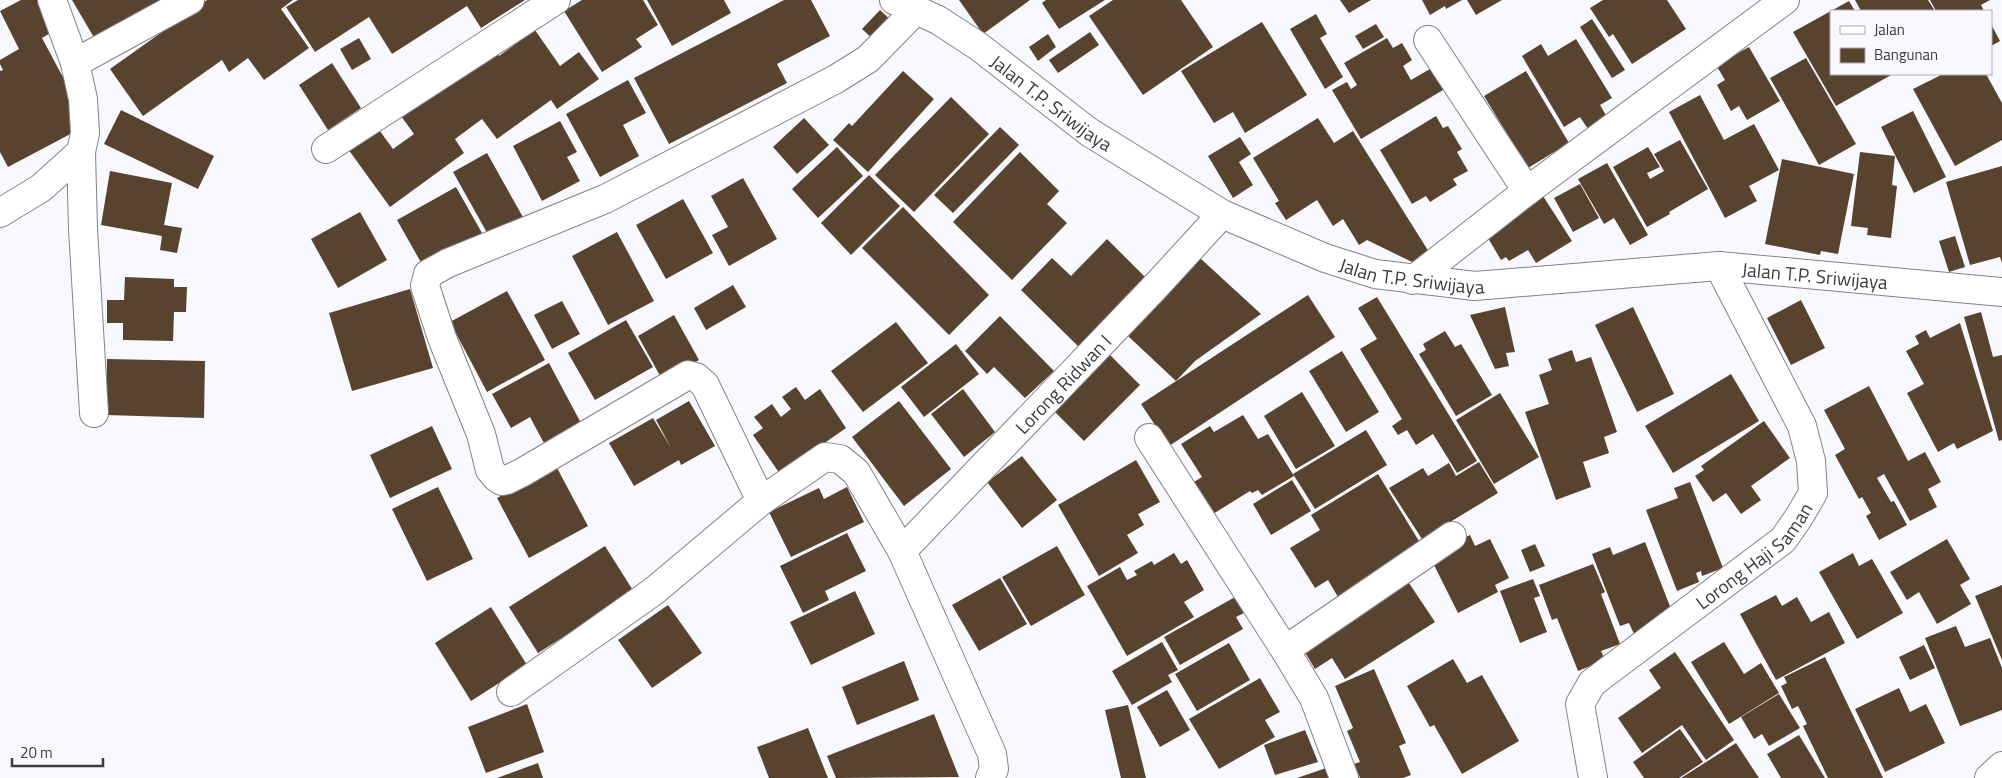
<svg xmlns="http://www.w3.org/2000/svg" width="2002" height="778" font-family="'Titillium Web',sans-serif">
<rect width="100%" height="100%" fill="#f8f8ff"/>
<g fill="#58432f">
<polygon points="21,0 41,0 57,29 42,38 80,109 70,114 78,130 8,167 0,152 0,71 3,70 0,64 0,60 19,49 0,11"/>
<polygon points="72,0 165,0 96,41"/>
<polygon points="207,0 293,0 281,9 309,48 264,80 248,58 229,72 222,60 143,116 110,69"/>
<polygon points="298,0 525,0 481,28 467,6 392,54 369,17 315,52 286,7"/>
<polygon points="582,0 643,0 658,25 636,39 642,47 602,72 564,11"/>
<polygon points="647,0 724,0 731,13 672,46"/>
<polygon points="784,0 811,0 830,36 777,64 787,83 669,144 634,78"/>
<polygon points="959,0 1030,0 983,34"/>
<polygon points="1046,0 1105,0 1059,29 1042,3"/>
<polygon points="1113,0 1181,0 1213,47 1143,95 1089,16"/>
<polygon points="1340,0 1371,0 1349,13"/>
<polygon points="1422,0 1462,0 1446,9 1445,6 1430,15"/>
<polygon points="1467,0 1502,0 1476,15"/>
<polygon points="1603,0 1667,0 1686,29 1632,64 1613,34 1609,37 1590,8"/>
<polygon points="1855,0 1928,0 1935,11 1861,11"/>
<polygon points="1930,0 1990,0 1981,5 1984,11 1936,11"/>
<polygon points="1849,1 1855,11 1831,11 1831,74 1893,74 1836,106 1793,32"/>
<polygon points="880,10 894,23 876,42 862,29"/>
<polygon points="1316,14 1327,34 1320,38 1343,77 1325,89 1290,29"/>
<polygon points="1592,19 1625,70 1612,78 1580,27"/>
<polygon points="1262,22 1307,95 1245,133 1233,112 1214,123 1181,71"/>
<polygon points="1376,24 1384,37 1363,49 1355,36"/>
<polygon points="1991,24 2000,41 1991,46"/>
<polygon points="535,30 560,66 579,52 599,79 557,109 551,100 497,139 482,119 455,139 464,153 390,207 348,149 377,127 393,149 414,134 396,109 494,48 499,56"/>
<polygon points="1090,32 1099,45 1058,73 1049,60"/>
<polygon points="1048,34 1056,47 1038,61 1029,47"/>
<polygon points="359,38 371,59 352,70 340,49"/>
<polygon points="1387,38 1393,48 1402,43 1412,60 1403,66 1411,80 1435,66 1448,87 1361,139 1332,90 1347,82 1351,89 1357,85 1344,63"/>
<polygon points="1576,39 1612,98 1600,105 1607,117 1588,129 1580,117 1564,127 1522,56 1541,44 1548,56"/>
<polygon points="1749,47 1780,101 1747,120 1739,106 1731,111 1717,85 1725,80 1716,65"/>
<polygon points="1806,58 1856,144 1819,165 1770,78"/>
<polygon points="332,63 361,108 328,130 299,85"/>
<polygon points="903,71 934,99 868,172 833,140 849,123 852,126"/>
<polygon points="1526,71 1569,143 1528,168 1484,96"/>
<polygon points="1943,74 1986,74 2002,103 2002,140 1955,166 1913,89"/>
<polygon points="628,80 646,113 623,125 639,156 600,177 566,114"/>
<polygon points="1700,95 1724,140 1754,124 1779,170 1749,186 1757,201 1725,218 1669,112"/>
<polygon points="951,97 989,134 914,212 875,175"/>
<polygon points="121,110 214,156 198,189 104,144"/>
<polygon points="1913,111 1946,177 1914,193 1881,127"/>
<polygon points="1436,116 1443,128 1448,126 1462,149 1457,152 1468,171 1453,179 1457,185 1430,202 1426,196 1412,204 1380,150"/>
<polygon points="804,118 829,145 797,174 773,147"/>
<polygon points="1318,118 1334,143 1353,131 1429,252 1412,262 1367,240 1359,245 1343,219 1333,226 1317,200 1286,220 1275,203 1279,201 1253,158"/>
<polygon points="560,121 577,152 567,157 580,181 542,201 513,146"/>
<polygon points="1000,127 1019,145 953,213 934,195"/>
<polygon points="1240,137 1251,154 1239,162 1253,185 1233,198 1208,156"/>
<polygon points="1680,140 1708,189 1669,212 1670,214 1647,227 1613,167 1648,147 1660,167 1647,173 1650,179 1664,171 1654,154"/>
<polygon points="837,147 863,176 818,218 792,189"/>
<polygon points="1020,152 1059,191 1047,204 1067,223 1012,280 953,222"/>
<polygon points="1860,152 1895,156 1892,185 1897,186 1891,238 1867,235 1868,228 1851,226"/>
<polygon points="487,153 524,219 490,238 453,172"/>
<polygon points="1782,159 1854,174 1838,254 1821,251 1820,255 1765,244"/>
<polygon points="1607,163 1648,235 1630,245 1614,218 1604,224 1578,179"/>
<polygon points="2002,166 2002,263 2000,257 1970,265 1946,182"/>
<polygon points="110,171 172,183 164,225 182,228 177,253 160,250 162,236 101,225"/>
<polygon points="869,175 900,206 851,255 821,223"/>
<polygon points="743,178 777,239 729,266 712,235 728,227 711,196"/>
<polygon points="1580,184 1599,218 1573,232 1554,198"/>
<polygon points="456,187 482,233 423,266 397,220"/>
<polygon points="1543,196 1572,241 1536,263 1528,250 1509,261 1506,257 1501,260 1488,238"/>
<polygon points="683,199 713,253 666,279 636,225"/>
<polygon points="903,207 989,295 949,335 862,248"/>
<polygon points="360,212 387,260 338,288 311,239"/>
<polygon points="617,232 654,301 608,325 572,256"/>
<polygon points="1955,236 1965,267 1949,272 1939,241"/>
<polygon points="1107,239 1149,281 1082,350 1021,290 1052,258 1071,276"/>
<polygon points="1200,258 1261,314 1195,361 1176,381 1128,336"/>
<polygon points="125,277 174,279 174,287 187,287 186,312 174,312 173,341 123,340 123,323 107,323 107,300 124,300"/>
<polygon points="733,285 746,307 706,330 694,308"/>
<polygon points="410,289 433,368 352,391 329,313"/>
<polygon points="507,291 545,360 487,392 450,322"/>
<polygon points="1308,295 1335,337 1169,446 1141,404"/>
<polygon points="1377,297 1477,461 1457,473 1433,434 1416,445 1407,430 1398,435 1392,426 1402,419 1360,349 1377,339 1358,308"/>
<polygon points="1801,300 1825,348 1791,365 1767,318"/>
<polygon points="562,301 580,334 552,349 534,315"/>
<polygon points="1505,307 1515,352 1506,353 1509,366 1495,369 1470,315"/>
<polygon points="1633,307 1674,394 1637,412 1595,325"/>
<polygon points="1981,312 1993,357 2002,355 2002,440 1999,441 1964,317"/>
<polygon points="674,315 699,360 663,381 638,336"/>
<polygon points="1000,316 1054,371 1025,398 994,367 987,374 965,351"/>
<polygon points="626,320 653,367 595,400 568,353"/>
<polygon points="896,322 928,363 863,412 831,371"/>
<polygon points="1960,323 1993,431 1957,449 1954,443 1938,452 1907,393 1924,384 1906,351 1919,344 1915,336 1926,330 1930,338"/>
<polygon points="1445,331 1455,347 1461,344 1492,395 1456,416 1419,354 1426,350 1423,344"/>
<polygon points="956,344 979,374 924,417 901,387"/>
<polygon points="1572,350 1576,362 1591,357 1617,432 1604,437 1609,453 1583,462 1591,487 1556,500 1525,412 1549,404 1539,375 1552,370 1548,359"/>
<polygon points="1342,351 1379,412 1346,432 1309,371"/>
<polygon points="1110,355 1140,385 1084,441 1054,411"/>
<polygon points="107,359 205,361 204,418 106,415"/>
<polygon points="549,363 582,425 545,445 530,417 511,428 492,394"/>
<polygon points="1731,374 1759,421 1673,473 1645,426"/>
<polygon points="1869,386 1908,461 1925,452 1941,482 1928,489 1937,507 1910,521 1884,474 1877,478 1891,502 1894,501 1907,525 1879,540 1866,516 1871,513 1862,497 1859,499 1835,455 1845,449 1824,410"/>
<polygon points="796,387 805,400 820,389 846,428 780,474 753,435 763,428 754,417 772,404 781,417 791,409 782,397"/>
<polygon points="963,389 995,432 964,457 931,414"/>
<polygon points="1302,392 1335,446 1296,469 1264,416"/>
<polygon points="1500,393 1539,457 1494,484 1456,420"/>
<polygon points="689,401 715,446 681,465 679,460 634,486 609,443 653,418 671,448 656,420"/>
<polygon points="899,401 951,469 904,506 852,437"/>
<polygon points="1243,415 1258,439 1268,434 1294,476 1262,495 1258,490 1252,493 1250,491 1213,514 1194,482 1202,477 1181,444 1210,426 1214,432"/>
<polygon points="1764,421 1790,458 1751,486 1761,500 1741,514 1726,493 1713,502 1695,476 1704,470 1701,466"/>
<polygon points="432,426 452,469 390,498 370,455"/>
<polygon points="1366,430 1387,465 1315,509 1293,474"/>
<polygon points="1022,456 1057,500 1022,528 987,482"/>
<polygon points="1136,460 1160,502 1138,514 1144,525 1127,535 1138,553 1099,576 1058,505"/>
<polygon points="1479,462 1498,493 1422,539 1389,488 1423,468 1428,476 1449,463 1456,476"/>
<polygon points="556,466 588,526 529,558 497,498"/>
<polygon points="1378,474 1422,546 1338,597 1328,580 1315,588 1290,548 1320,530 1311,515"/>
<polygon points="1292,480 1311,511 1271,535 1253,504"/>
<polygon points="1690,482 1723,568 1702,576 1701,571 1696,573 1699,582 1677,591 1646,510 1678,498 1674,488"/>
<polygon points="438,487 473,559 427,581 392,509"/>
<polygon points="847,487 864,522 791,557 769,512 819,488 824,499"/>
<polygon points="847,533 866,571 825,591 829,600 803,613 780,566"/>
<polygon points="1470,535 1475,546 1490,539 1509,578 1495,585 1498,592 1458,613 1429,555"/>
<polygon points="1947,539 1970,579 1960,585 1971,604 1937,624 1919,592 1907,600 1890,572"/>
<polygon points="1645,542 1671,609 1659,614 1662,623 1634,634 1629,623 1620,626 1592,554 1610,547 1613,555"/>
<polygon points="1535,544 1545,566 1530,572 1521,550"/>
<polygon points="605,546 634,592 538,653 509,607"/>
<polygon points="1057,546 1085,595 1031,626 1002,577"/>
<polygon points="1174,553 1181,564 1187,560 1204,590 1184,602 1194,617 1127,656 1087,586 1120,567 1127,580 1137,575 1134,571 1152,561 1154,565"/>
<polygon points="1853,553 1859,566 1872,559 1903,613 1857,639 1819,572"/>
<polygon points="1593,564 1605,592 1601,594 1620,644 1601,651 1605,660 1578,671 1557,618 1552,620 1539,585"/>
<polygon points="1000,578 1027,624 979,651 952,605"/>
<polygon points="1533,579 1540,596 1534,598 1547,632 1520,643 1500,591"/>
<polygon points="1409,583 1435,622 1345,679 1332,658 1315,669 1303,649"/>
<polygon points="2002,585 2002,660 1975,596"/>
<polygon points="855,591 875,634 811,665 790,622"/>
<polygon points="1776,595 1782,606 1797,597 1811,622 1829,612 1845,643 1776,680 1740,614"/>
<polygon points="1235,597 1244,613 1236,617 1243,629 1180,665 1164,637"/>
<polygon points="668,605 702,653 652,688 618,640"/>
<polygon points="491,607 527,665 471,701 435,643"/>
<polygon points="1956,626 1965,647 1990,638 2002,668 2002,710 1960,726 1925,638"/>
<polygon points="1162,642 1178,670 1168,675 1172,682 1132,705 1112,671"/>
<polygon points="1724,642 1744,674 1761,663 1779,693 1729,724 1691,662"/>
<polygon points="1229,643 1250,680 1197,711 1175,674"/>
<polygon points="1924,645 1935,668 1910,680 1899,657"/>
<polygon points="1675,652 1734,740 1706,760 1682,725 1642,753 1618,718 1661,688 1649,670"/>
<polygon points="1825,657 1848,705 1883,778 1828,778 1803,726 1807,724 1798,706 1792,709 1781,686 1787,683 1784,677"/>
<polygon points="1453,659 1467,683 1482,675 1519,741 1462,774 1434,725 1430,727 1407,686"/>
<polygon points="904,661 919,700 857,725 842,687"/>
<polygon points="1374,669 1406,743 1399,746 1411,775 1403,778 1360,778 1354,764 1360,762 1347,731 1353,728 1335,686"/>
<polygon points="1260,678 1280,712 1265,720 1275,737 1219,769 1189,719"/>
<polygon points="1899,688 1910,712 1926,704 1945,743 1885,772 1855,709"/>
<polygon points="1167,690 1190,730 1160,747 1137,707"/>
<polygon points="1779,694 1800,728 1769,746 1762,734 1754,739 1741,717"/>
<polygon points="527,704 544,752 486,773 468,727"/>
<polygon points="1128,705 1146,778 1121,778 1105,710"/>
<polygon points="934,714 959,777 836,778 827,756"/>
<polygon points="808,728 828,778 769,778 757,747"/>
<polygon points="1680,729 1703,762 1679,778 1644,778 1633,762"/>
<polygon points="1305,730 1318,762 1275,775 1264,745"/>
<polygon points="1799,735 1825,778 1781,778 1767,754"/>
<polygon points="1736,743 1759,778 1681,778"/>
<polygon points="538,763 543,778 497,778"/>
<polygon points="1332,766 1336,778 1297,778"/>
</g>
<g fill="none" stroke-linecap="round" stroke-linejoin="round">
<defs>
<g id="minor">
<polyline points="52,0 75,63 83,99 85,133 81,152 83,229 94,413"/>
<polyline points="1428,40 1527,191"/>
<polyline points="75,63 190,0"/>
<polyline points="326,149 556,0"/>
<polyline points="0,213 41,188 81,152"/>
<polyline points="1413,280 1527,191 1785,0"/>
<polyline points="1149,438 1285,650 1314,698 1344,778"/>
<polyline points="761,501 705,385 696,377 688,375 523,472 507,480 502,481 496,477 490,470 481,434 442,338 425,286 428,274 448,263 605,199 836,79 868,59 916,10"/>
<path id="s1" d="M902 551 1156 286 1222 214"/>
<polyline points="1285,650 1452,536"/>
<polyline points="511,692 654,591 761,501 825,457 840,459 856,472 902,551 992,754 994,769 990,778"/>
<path id="s2" d="M1593 778 1580 704 1592 683 1783 540 1799 517 1813 493 1811 461 1802 426 1719 266"/>
<polyline points="1989,778 2002,766"/>
</g>
<g id="major">
<path id="s3" d="M894 0 938 20 978 46 1089 132 1222 214 1325 258 1375 274 1475 286 1719 266 2002 292"/>
</g>
</defs>
<use href="#minor" stroke="#82828a" stroke-width="30"/>
<use href="#major" stroke="#82828a" stroke-width="30"/>
<use href="#minor" stroke="#fff" stroke-width="28"/>
<use href="#major" stroke="#fff" stroke-width="28"/>
</g>
<g text-anchor="middle" dominant-baseline="central" stroke-width="5" stroke-linejoin="round" paint-order="stroke">
<g font-size="19" fill="#3b3b3e" stroke="#f8f8ff">
<text stroke="none"><textPath href="#s3" startOffset="189">Jalan T.P. Sriwijaya</textPath></text>
<text stroke="none"><textPath href="#s3" startOffset="594">Jalan T.P. Sriwijaya</textPath></text>
<text stroke="none"><textPath href="#s3" startOffset="999">Jalan T.P. Sriwijaya</textPath></text>
<text stroke="none"><textPath href="#s1" startOffset="232">Lorong Ridwan I</textPath></text>
<text stroke="none"><textPath href="#s2" startOffset="306">Lorong Haji Saman</textPath></text>
</g>
</g>
<rect x="1830" y="10" width="162" height="65" fill="#f8f8ff" stroke="#acacb2"/>
<rect x="1840" y="26" width="25" height="8" fill="#ffffff" stroke="#acacb2"/>
<text x="1874" y="35" font-size="15" fill="#3b3b3e">Jalan</text>
<rect x="1840" y="48" width="25" height="15" fill="#58432f" stroke="#acacb2"/>
<text x="1874" y="60" font-size="15" fill="#3b3b3e">Bangunan</text>
<path d="M12 758v8h91v-8" fill="none" stroke="#3b3b3e" stroke-width="2.5"/>
<text x="20" y="758" font-size="15" fill="#3b3b3e" stroke="#f8f8ff" stroke-width="4" paint-order="stroke">20 m</text>
</svg>
